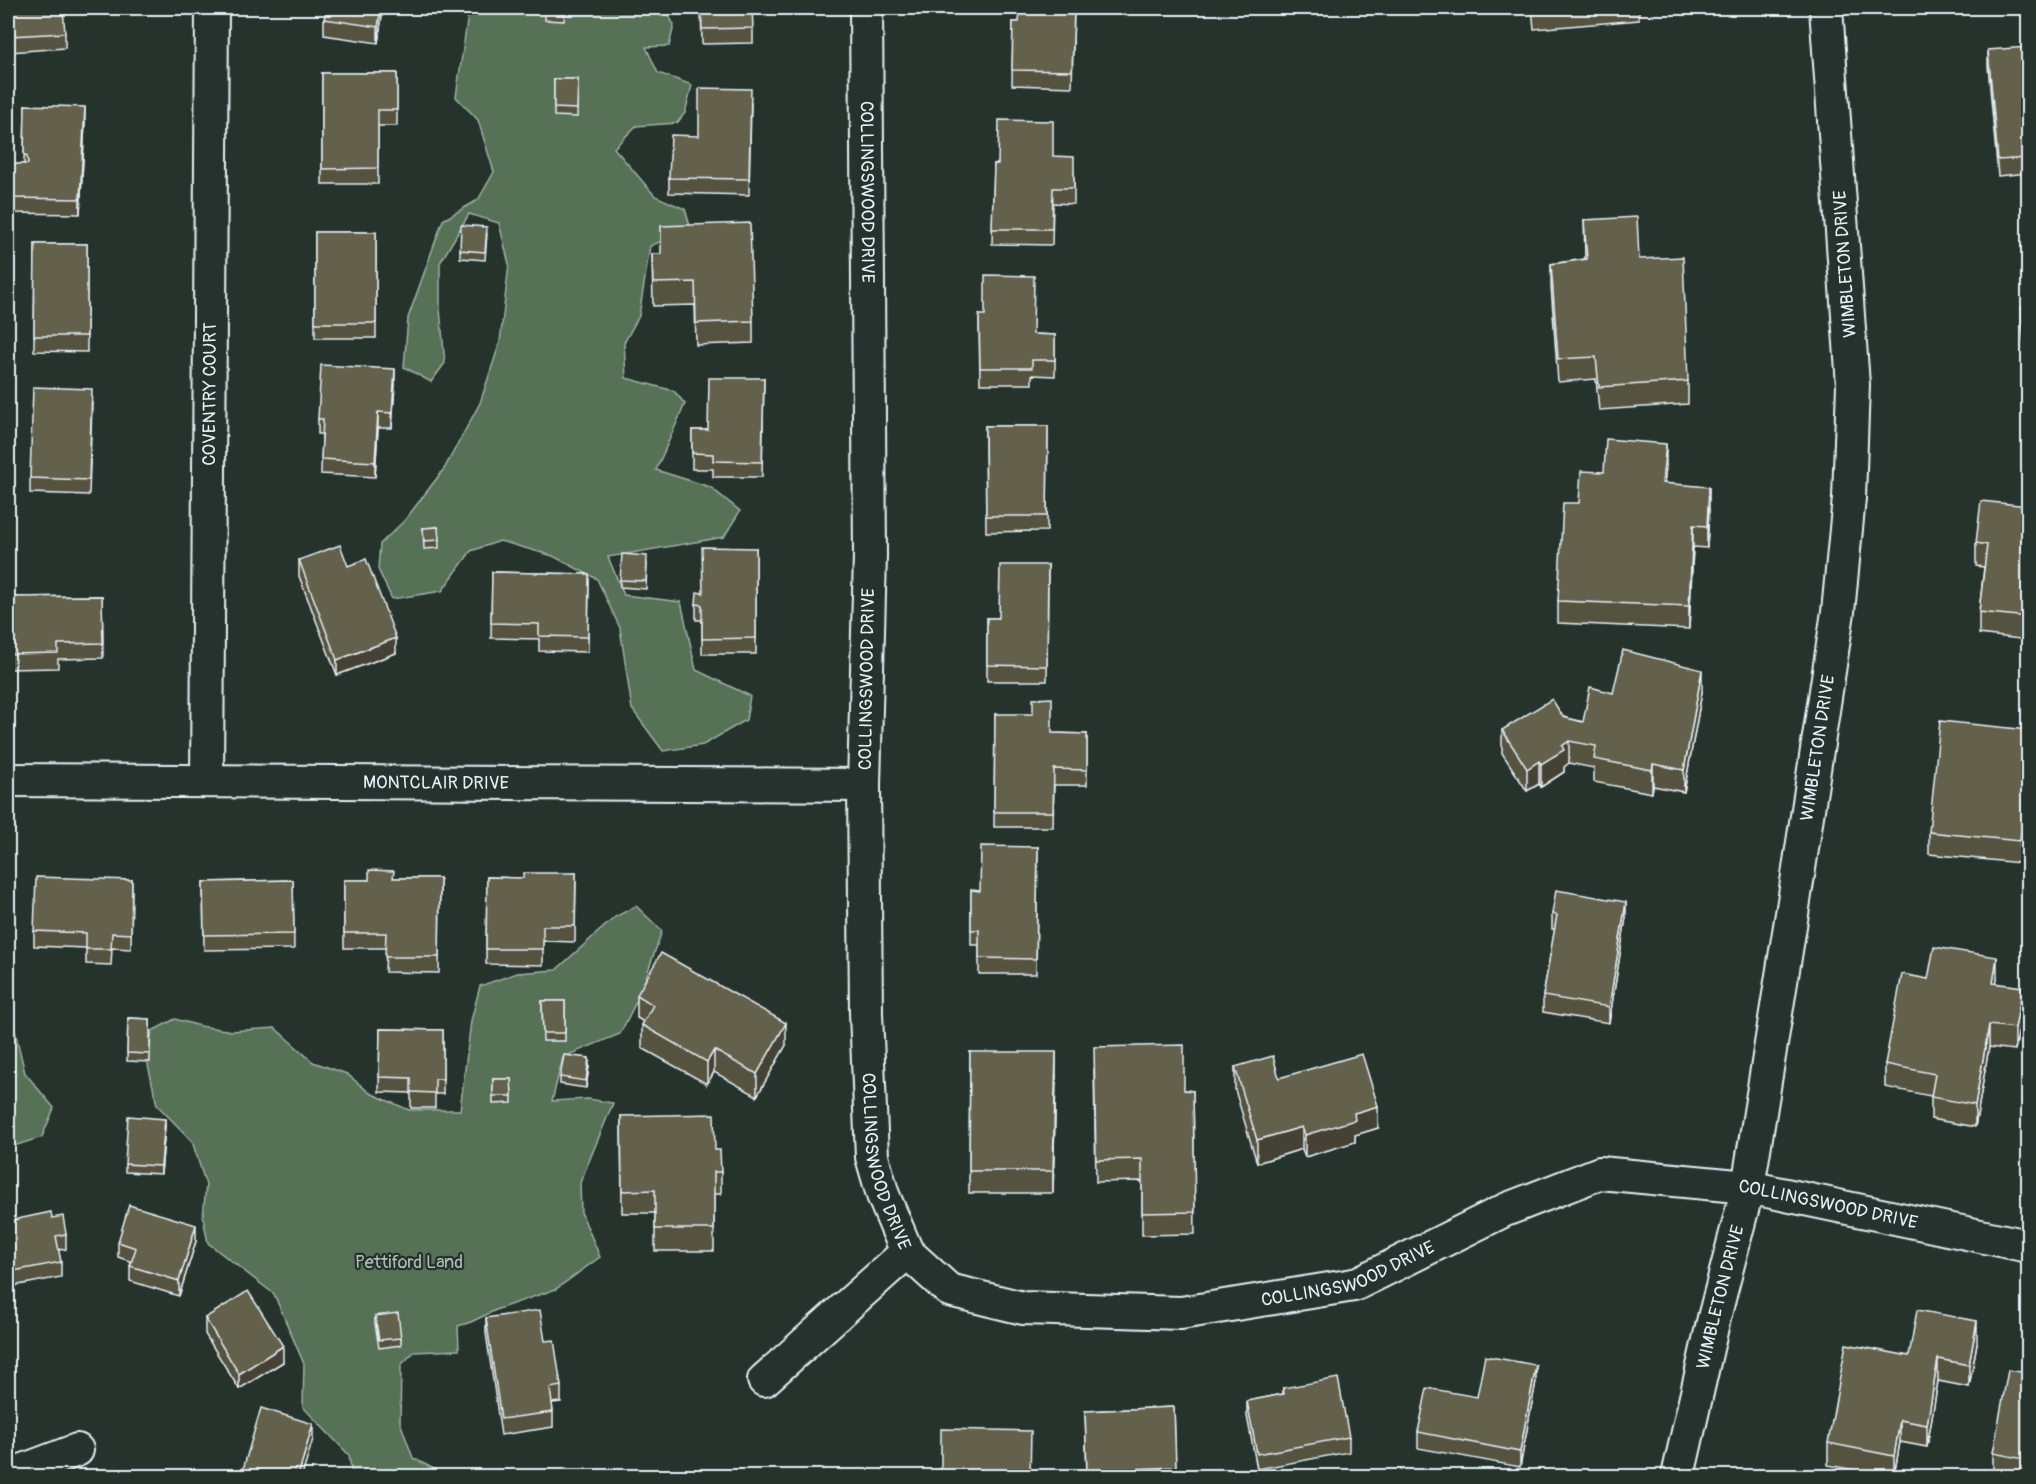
<svg xmlns="http://www.w3.org/2000/svg" width="2036" height="1484" font-family="Pangolin,sans-serif">
<rect width="100%" height="100%" fill="#26332d"/>
<filter id="ink" filterUnits="userSpaceOnUse"><feTurbulence type="fractalNoise" baseFrequency=".0167" numOctaves="2"/><feDisplacementMap in="SourceGraphic" scale="12" xChannelSelector="R" yChannelSelector="G"/><feConvolveMatrix kernelMatrix="1 2 1 2 8 2 1 2 1" color-interpolation-filters="sRGB"/></filter>
<g filter="url(#ink)">
<g fill="#567157" stroke="#9fb1a8" stroke-width="1.5">
<polygon points="469,8 665,8 674,25 669,46 646,47 658,73 692,85 685,113 677,123 636,126 614,148 655,196 685,209 691,229 650,246 639,316 624,343 626,378 674,391 685,404 656,470 710,487 740,511 724,537 608,557 624,595 681,602 696,670 750,696 746,720 703,745 663,751 632,709 620,628 597,579 553,556 500,541 471,551 442,591 392,599 378,569 380,544 405,520 444,469 480,403 500,342 509,264 499,223 469,214 440,263 440,309 445,363 431,382 404,367 408,318 443,220 478,200 494,172 478,120 456,97"/>
<polygon points="636,906 662,931 640,994 620,1034 563,1057 552,1101 588,1099 613,1103 580,1183 581,1212 600,1257 556,1289 498,1309 471,1322 458,1326 459,1350 414,1352 401,1365 400,1422 413,1458 447,1476 352,1476 349,1455 303,1407 304,1364 274,1294 208,1243 203,1217 206,1185 192,1141 157,1105 148,1065 152,1031 175,1019 200,1026 232,1031 275,1028 313,1062 347,1074 370,1093 409,1110 460,1110 471,1021 480,986 517,973 556,970 615,917"/>
<polygon points="8,981 13,983 14,1027 25,1073 54,1108 42,1137 8,1148"/>
</g>
<g fill="none" stroke-linecap="round" stroke-linejoin="round">
<defs>
<g id="street">
<path id="s1" d="M866 8 870 555 864 785 866 1013 872 1157 883 1195 907 1252 949 1290 1023 1308 1181 1313 1354 1285 1505 1210 1600 1173 1748 1187 2028 1246"/>
<path id="s2" d="M8 780 864 785"/>
<path id="s3" d="M207 781 212 8"/>
<polyline points="764,1380 907,1252"/>
<polyline points="8,1476 77,1450"/>
<path id="s4" d="M1678 1476 1714 1318 1748 1187 1795 895 1838 612 1849 498 1853 385 1826 8"/>
</g>
</defs>
<use href="#street" stroke="#e8f1f8" stroke-width="36"/>
<use href="#street" stroke="#26332d" stroke-width="32"/>
</g>
<g fill="#555341" stroke="#e8f1f8" stroke-width="1.5">
<polygon points="8,8 65,33 65,48 10,52"/>
<polygon points="383,8 378,43 324,35 324,19"/>
<polygon points="545,8 565,8 564,21 545,20"/>
<polygon points="701,8 753,28 753,43 702,44"/>
<polygon points="1074,8 1072,87 1012,85 1013,22 1019,22"/>
<polygon points="1532,8 1639,8 1639,20 1534,29"/>
<polygon points="1988,50 2028,53 2028,173 1998,176 1988,66"/>
<polygon points="322,73 397,73 397,126 378,126 378,184 322,184"/>
<polygon points="554,79 578,79 577,117 554,116"/>
<polygon points="751,104 749,195 669,193 669,178"/>
<polygon points="25,105 85,122 80,214 8,213 8,164 24,164"/>
<polygon points="1053,156 1074,172 1074,204 1053,203 1052,245 992,244 994,164"/>
<polygon points="1584,220 1639,259 1688,381 1688,404 1599,410 1596,379 1558,382 1551,286 1551,264 1585,259"/>
<rect x="315" y="232" width="61" height="106"/>
<polygon points="487,234 485,260 460,258 460,250"/>
<polygon points="35,244 87,244 87,352 34,351"/>
<polygon points="652,254 753,321 753,343 696,345 695,305 653,306"/>
<polygon points="2022,307 2028,307 2028,389 2022,323"/>
<polygon points="979,315 1033,334 1055,335 1055,376 1032,375 1032,384 980,384"/>
<polygon points="764,378 762,477 713,477 713,469 692,469 692,430 708,430"/>
<polygon points="395,384 392,428 378,428 375,477 321,474 322,434 318,434 318,419"/>
<polygon points="92,404 89,495 30,493 30,478"/>
<polygon points="985,426 1048,426 1047,531 986,532"/>
<polygon points="1666,466 1664,483 1709,509 1707,548 1693,547 1689,629 1558,623 1558,601 1579,503 1604,472"/>
<polygon points="2028,506 2028,640 1979,634 1979,612 1984,567 1976,566 1976,543"/>
<polygon points="438,527 439,548 424,549 423,528"/>
<polygon points="756,548 756,654 702,654 702,620 696,620 696,604 703,593"/>
<polygon points="299,560 348,566 396,653 337,675 299,576"/>
<polygon points="647,564 646,589 620,587 620,580"/>
<polygon points="1048,565 1047,681 987,681 987,618 999,618"/>
<polygon points="492,572 589,574 588,652 539,651 539,639 491,638"/>
<polygon points="102,596 103,658 58,659 58,668 8,669 8,597"/>
<polygon points="1702,692 1684,792 1653,786 1652,793 1594,782 1594,768 1569,763 1564,767 1564,772 1541,787 1539,784 1527,791 1502,753 1502,730 1563,717 1583,722 1613,693"/>
<polygon points="995,714 1052,733 1087,734 1087,785 1054,785 1053,827 994,827"/>
<polygon points="2028,730 2020,863 1929,854 1929,832"/>
<polygon points="1038,847 1036,974 979,974 979,945 971,945 971,890 980,891"/>
<polygon points="576,873 575,942 543,941 543,965 486,964 487,877 523,878"/>
<polygon points="394,878 440,878 439,973 385,972 386,948 344,948 344,880 369,880"/>
<polygon points="132,880 131,949 112,948 111,965 86,964 86,948 34,946 34,931"/>
<polygon points="293,880 294,949 204,950 203,882"/>
<polygon points="1552,914 1626,917 1609,1023 1543,1012 1543,996 1555,929 1552,929"/>
<polygon points="1928,979 1997,979 1996,983 2023,1010 2015,1050 1989,1047 1975,1127 1931,1119 1931,1096 1885,1087 1885,1064"/>
<polygon points="637,995 786,1045 757,1096 714,1072 707,1084 642,1048 642,1025 644,1022 637,1018"/>
<polygon points="542,1001 565,1001 565,1041 543,1041"/>
<polygon points="128,1018 150,1019 150,1062 127,1061"/>
<polygon points="380,1029 443,1030 443,1094 435,1094 435,1108 411,1108 411,1093 379,1092"/>
<polygon points="970,1052 1056,1075 1053,1193 969,1193"/>
<polygon points="589,1066 586,1088 560,1084 560,1077"/>
<polygon points="1235,1067 1279,1078 1378,1128 1355,1135 1355,1142 1305,1157 1302,1149 1257,1163 1235,1090"/>
<polygon points="1094,1069 1184,1090 1193,1091 1195,1234 1142,1235 1142,1181 1096,1182"/>
<polygon points="493,1079 511,1079 512,1103 493,1104"/>
<polygon points="621,1116 715,1150 721,1172 721,1194 714,1194 714,1251 655,1251 655,1213 622,1213"/>
<polygon points="165,1126 161,1174 125,1172 125,1164"/>
<polygon points="52,1218 66,1234 66,1249 58,1250 61,1262 61,1277 8,1287 8,1221"/>
<polygon points="196,1241 179,1296 130,1281 130,1266 132,1262 118,1257 118,1242"/>
<polygon points="375,1316 401,1338 401,1345 379,1348 375,1323"/>
<polygon points="205,1318 283,1362 239,1389 205,1334"/>
<polygon points="486,1318 545,1341 561,1386 561,1402 552,1403 553,1412 553,1427 501,1435 486,1333"/>
<polygon points="1977,1343 1969,1387 1938,1381 1927,1447 1900,1442 1894,1476 1886,1476 1828,1465 1828,1443 1909,1356"/>
<polygon points="2028,1373 2028,1476 2001,1476 1993,1475 1993,1453"/>
<polygon points="1536,1381 1520,1467 1418,1448 1418,1432 1477,1397"/>
<polygon points="1283,1388 1349,1437 1349,1452 1257,1469 1247,1416 1247,1401 1283,1394"/>
<polygon points="1174,1407 1176,1476 1087,1476 1085,1411"/>
</g>
<g fill="#454335" stroke="#e8f1f8" stroke-width="1.5">
<polygon points="381,8 383,8 378,43 378,27"/>
<polygon points="85,107 85,122 80,214 80,199"/>
<polygon points="395,369 395,384 392,428 392,413"/>
<polygon points="378,412 378,428 375,477 375,462"/>
<polygon points="1666,444 1666,466 1662,505 1662,483"/>
<polygon points="1709,487 1709,509 1707,548 1707,526"/>
<polygon points="1693,525 1693,547 1689,629 1689,606"/>
<polygon points="396,638 396,653 337,675 337,660"/>
<polygon points="1702,670 1702,692 1684,792 1684,770"/>
<polygon points="1569,741 1569,763 1564,767 1564,772 1541,787 1541,764 1562,746"/>
<polygon points="2028,751 2028,774 2020,863 2020,841"/>
<polygon points="1539,761 1539,784 1527,791 1527,769"/>
<polygon points="1653,764 1653,786 1652,793 1652,770"/>
<polygon points="1626,902 1626,917 1609,1023 1609,1007"/>
<polygon points="1997,957 1997,979 1993,1005 1993,983"/>
<polygon points="2023,987 2023,1010 2015,1050 2015,1028"/>
<polygon points="786,1023 786,1045 757,1096 757,1074"/>
<polygon points="1989,1025 1989,1047 1975,1127 1975,1105"/>
<polygon points="714,1050 714,1072 707,1084 707,1062"/>
<polygon points="1056,1052 1056,1075 1053,1193 1053,1171"/>
<polygon points="589,1058 589,1066 586,1088 586,1081"/>
<polygon points="1378,1106 1378,1128 1355,1135 1355,1142 1305,1157 1305,1135 1354,1113"/>
<polygon points="165,1119 165,1126 161,1174 161,1166"/>
<polygon points="1302,1127 1302,1149 1257,1163 1257,1140"/>
<polygon points="196,1225 196,1241 179,1296 179,1281"/>
<polygon points="1977,1321 1977,1343 1969,1387 1969,1365"/>
<polygon points="283,1346 283,1362 239,1389 239,1374"/>
<polygon points="1938,1359 1938,1381 1927,1447 1927,1425"/>
<polygon points="1536,1365 1536,1381 1520,1467 1520,1452"/>
<polygon points="1900,1420 1900,1442 1894,1476 1894,1456"/>
<polygon points="313,1424 313,1439 302,1476 298,1476"/>
</g>
<g fill="#63604c" stroke="#e8f1f8" stroke-width="1.5">
<polygon points="8,8 63,8 65,33 10,36"/>
<polygon points="327,8 381,8 378,27 324,19"/>
<polygon points="545,8 564,8 564,13 545,12"/>
<polygon points="701,8 752,8 753,28 702,29"/>
<polygon points="1020,8 1074,8 1072,71 1012,70 1013,22 1019,22"/>
<polygon points="2028,47 2028,158 1998,160 1988,50"/>
<polygon points="322,73 397,73 397,110 378,110 378,168 322,169"/>
<polygon points="554,79 578,79 577,109 554,108"/>
<polygon points="699,88 751,89 749,179 669,178 671,135 699,136"/>
<polygon points="25,105 85,107 80,199 8,198 8,164 28,164 27,156 24,154"/>
<polygon points="999,120 1053,121 1053,156 1074,157 1074,188 1053,188 1052,229 992,229 994,164 998,164"/>
<polygon points="1637,217 1639,259 1683,257 1688,381 1599,387 1596,357 1558,359 1551,264 1587,259 1584,220"/>
<polygon points="750,223 753,321 696,323 695,282 653,283 652,254 661,254 661,226"/>
<polygon points="461,225 487,227 485,252 460,250"/>
<rect x="315" y="232" width="61" height="91"/>
<polygon points="35,244 87,244 87,336 34,336"/>
<polygon points="985,275 1034,276 1033,334 1055,335 1055,360 1032,360 1032,368 980,368 979,315 985,315"/>
<polygon points="2022,307 2028,307 2028,374"/>
<polygon points="321,365 395,369 392,413 378,412 375,462 321,459 323,419 318,419"/>
<polygon points="709,378 764,378 762,462 713,461 713,454 692,453 692,430 708,430"/>
<polygon points="33,387 92,389 89,480 30,478"/>
<polygon points="985,426 1048,426 1047,516 986,516"/>
<polygon points="1606,439 1666,444 1662,483 1709,487 1707,526 1693,525 1689,606 1558,601 1563,503 1579,503 1581,471 1604,472"/>
<polygon points="1981,501 2028,506 2028,617 1979,612 1987,545 1976,543"/>
<polygon points="438,527 439,540 424,541 423,528"/>
<polygon points="340,545 348,566 366,559 396,638 337,660 299,560"/>
<polygon points="702,547 756,548 756,638 702,639 702,605 696,604 697,592 703,593"/>
<polygon points="622,554 647,556 646,581 620,580"/>
<polygon points="1000,565 1048,565 1047,666 987,665 987,618 999,618"/>
<polygon points="492,572 589,574 588,637 539,636 539,624 491,623"/>
<polygon points="102,596 103,643 58,644 58,653 8,654 8,597"/>
<polygon points="1623,650 1702,670 1684,770 1653,764 1652,770 1594,759 1596,746 1569,741 1562,746 1564,750 1541,764 1539,761 1527,769 1502,730 1552,699 1563,717 1583,722 1590,687 1613,693"/>
<polygon points="1052,698 1052,733 1087,734 1087,770 1054,769 1053,812 994,812 995,714 1033,714 1033,699"/>
<polygon points="1940,721 2028,730 2028,751 2020,841 1929,832"/>
<polygon points="981,846 1038,847 1036,959 979,958 979,930 971,930 971,890 980,891"/>
<polygon points="369,870 394,871 393,878 440,878 439,957 385,957 386,933 344,933 344,880 369,880"/>
<polygon points="523,873 576,873 575,926 543,926 543,949 486,949 487,877 523,878"/>
<polygon points="36,877 132,880 131,934 112,933 111,949 86,949 86,933 34,931"/>
<polygon points="293,880 294,934 204,935 203,882"/>
<polygon points="1556,890 1626,902 1609,1007 1543,996 1557,915 1552,914"/>
<polygon points="1934,947 1997,957 1993,983 2023,987 2015,1028 1989,1025 1975,1105 1931,1097 1935,1074 1885,1064 1902,974 1928,979"/>
<polygon points="661,953 786,1023 757,1074 714,1050 707,1062 642,1025 653,1005 637,995"/>
<polygon points="542,1001 565,1001 565,1033 543,1033"/>
<polygon points="128,1018 150,1019 150,1054 127,1053"/>
<polygon points="380,1029 443,1030 443,1079 435,1079 435,1093 411,1092 411,1078 379,1077"/>
<polygon points="1184,1045 1184,1090 1193,1091 1195,1212 1142,1213 1142,1159 1096,1160 1094,1047"/>
<polygon points="970,1052 1056,1052 1053,1171 969,1171"/>
<polygon points="1362,1054 1378,1106 1354,1113 1355,1120 1305,1135 1302,1127 1257,1140 1235,1067 1273,1056 1279,1078"/>
<polygon points="564,1055 589,1058 586,1081 560,1077"/>
<polygon points="493,1079 511,1079 512,1096 493,1096"/>
<polygon points="714,1114 715,1150 720,1150 721,1172 714,1172 714,1229 655,1229 655,1190 622,1191 621,1116"/>
<polygon points="128,1116 165,1119 161,1166 125,1164"/>
<polygon points="129,1205 196,1225 179,1281 130,1266 136,1248 118,1242"/>
<polygon points="51,1212 52,1218 63,1216 66,1234 56,1236 61,1262 8,1272 8,1221"/>
<polygon points="248,1291 283,1346 239,1374 205,1318"/>
<polygon points="540,1310 545,1341 554,1340 561,1386 550,1388 553,1412 501,1419 486,1318"/>
<polygon points="1917,1310 1977,1321 1969,1365 1938,1359 1927,1425 1900,1420 1894,1456 1828,1443 1846,1344 1909,1356"/>
<polygon points="398,1313 401,1338 379,1340 375,1316"/>
<polygon points="1485,1356 1536,1365 1520,1452 1418,1432 1427,1388 1477,1397"/>
<polygon points="2008,1370 2028,1373 2028,1476 2020,1476 2024,1459 1993,1453"/>
<polygon points="1338,1378 1349,1437 1257,1454 1247,1401 1284,1394 1283,1388"/>
<polygon points="1174,1407 1176,1467 1087,1471 1085,1411"/>
<polygon points="261,1408 313,1424 298,1476 241,1476"/>
<polygon points="941,1429 1031,1431 1030,1476 941,1476"/>
</g>
</g>
<g text-anchor="middle" dominant-baseline="central" stroke-width="4.5" stroke-linejoin="round" paint-order="stroke">
<g font-size="18" fill="#e8f1f8" stroke="#26332d">
<text stroke="none"><textPath href="#s1" startOffset="184">COLLINGSWOOD DRIVE</textPath></text>
<text transform="translate(1845 264) rotate(-94)">WIMBLETON DRIVE</text>
<text stroke="none"><textPath href="#s3" startOffset="387">COVENTRY COURT</textPath></text>
<text transform="translate(867 679) rotate(-89)">COLLINGSWOOD DRIVE</text>
<text stroke="none"><textPath href="#s4" startOffset="742">WIMBLETON DRIVE</textPath></text>
<text stroke="none"><textPath href="#s2" startOffset="428">MONTCLAIR DRIVE</textPath></text>
<text stroke="none"><textPath href="#s1" startOffset="1156">COLLINGSWOOD DRIVE</textPath></text>
<text stroke="none"><textPath href="#s1" startOffset="2218">COLLINGSWOOD DRIVE</textPath></text>
<text stroke="none"><textPath href="#s1" startOffset="1714">COLLINGSWOOD DRIVE</textPath></text>
<text stroke="none"><textPath href="#s4" startOffset="184">WIMBLETON DRIVE</textPath></text>
</g>
<g font-size="18" fill="#aebeb8" stroke="#26332d">
<text x="409" y="1262">Pettiford Land</text>
</g>
</g>
<rect width="2036" height="1484" fill="none" stroke="#26332d" stroke-width="30"/>
<rect x="15" y="15" width="2006" height="1454" fill="none" stroke="#e8f1f8" stroke-width="2" filter="url(#ink)"/>
</svg>
